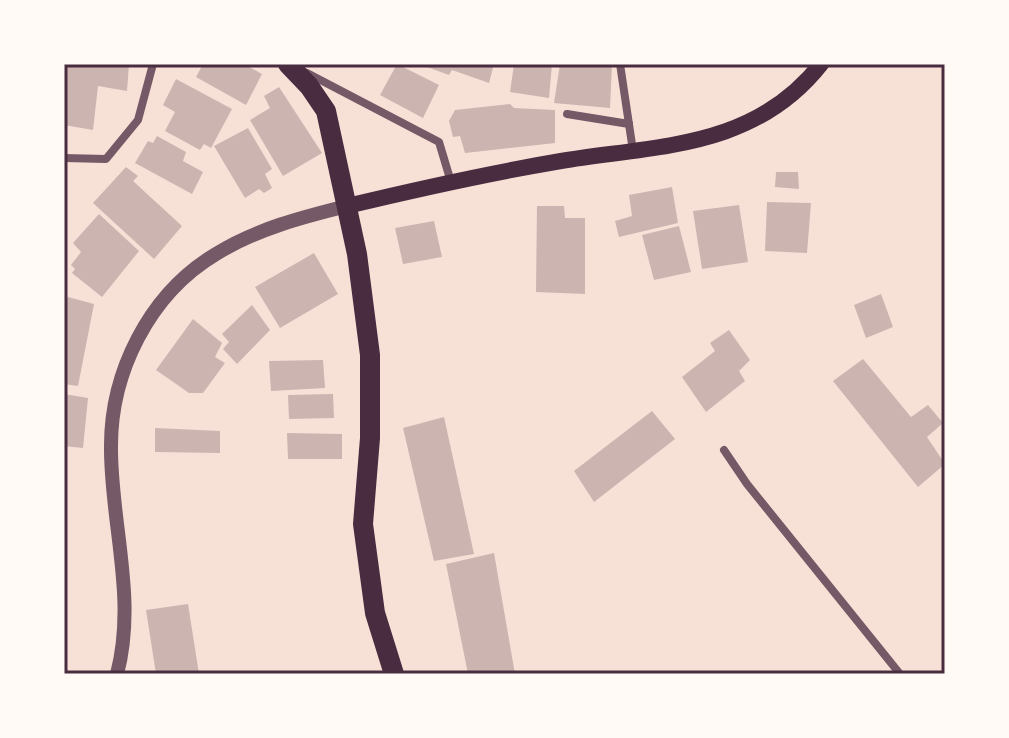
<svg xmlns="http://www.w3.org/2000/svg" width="1009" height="738" font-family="'Fira Sans Condensed',sans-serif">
<rect width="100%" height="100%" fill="#f7e1d7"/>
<g fill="#ccb4b1">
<polygon points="64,64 129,64 127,91 98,86 93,130 64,125"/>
<polygon points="203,64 244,64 262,74 246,105 196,77"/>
<polygon points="397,64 439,85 423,118 380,95"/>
<polygon points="428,64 494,64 489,83 452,70 449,75 427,67"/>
<polygon points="514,64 552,64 549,98 510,92"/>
<polygon points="560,64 612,64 610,108 554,103"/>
<polygon points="176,79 232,109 211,148 204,144 200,150 165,131 175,112 163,105"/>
<polygon points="279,87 322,153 283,176 250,120 270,108 264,96"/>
<polygon points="510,104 514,108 555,110 555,143 465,153 460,136 453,137 449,121 455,110"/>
<polygon points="248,128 272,169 265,174 272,188 264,193 259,189 245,198 214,146"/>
<polygon points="157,136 186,152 183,161 203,172 192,194 135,163 148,141 153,143"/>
<polygon points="126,167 138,176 133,181 182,226 154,259 93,203"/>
<polygon points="776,172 798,172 799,189 775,187"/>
<polygon points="672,187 678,223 619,237 615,221 632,216 629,195"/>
<polygon points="767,202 811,203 807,253 765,251"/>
<polygon points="739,205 748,262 702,269 693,211"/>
<polygon points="537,206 564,206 565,218 585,218 585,294 536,292"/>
<polygon points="99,214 139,251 102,297 72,273 75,269 71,265 81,252 73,243"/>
<polygon points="434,221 442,257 403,264 395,228"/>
<polygon points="679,226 691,272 654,280 642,235"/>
<polygon points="314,253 338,294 280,328 255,287"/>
<polygon points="881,294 893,327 866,338 854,305"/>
<polygon points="68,297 94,304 78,386 64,384 64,303"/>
<polygon points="252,305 270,330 237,364 223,349 229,342 222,334"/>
<polygon points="193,319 222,343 215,357 225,363 203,393 189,393 156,370"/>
<polygon points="729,330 750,360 739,371 745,381 706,412 682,377 715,351 710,343"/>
<polygon points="863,359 911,417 928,405 943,423 927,437 945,464 918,487 833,381"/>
<polygon points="323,360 325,388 271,391 269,361"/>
<polygon points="64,394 88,398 83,448 64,446"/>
<polygon points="333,394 334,418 289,419 288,395"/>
<polygon points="652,411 675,439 594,502 574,471"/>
<polygon points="444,417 474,554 434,561 403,428"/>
<polygon points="155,428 220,431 220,453 155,452"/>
<polygon points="287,433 342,434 342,459 288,459"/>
<polygon points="494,553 515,674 468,674 446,564"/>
<polygon points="188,604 199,674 156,674 146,610"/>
</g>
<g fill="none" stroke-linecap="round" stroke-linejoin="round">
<g stroke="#755966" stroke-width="8">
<polyline points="620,64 633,151"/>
<polyline points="307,73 439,142 451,182"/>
<polyline points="567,114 629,124"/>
<polyline points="64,158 106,159 138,120 153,64"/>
<polyline points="724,450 747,484 900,674"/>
</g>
<path stroke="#755966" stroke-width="14" d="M117 674C137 599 111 524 111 449 110 373 149 294 216 254 256 229 303 217 347 206"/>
<path stroke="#4a2c40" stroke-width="16" d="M347 206C418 189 490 173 561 161 658 145 754 149 821 64"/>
<polyline stroke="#4a2c40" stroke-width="20" points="288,64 309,86 326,111 357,254 370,355 370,438 363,524 375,613 394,674"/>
</g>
<rect width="1009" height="738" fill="none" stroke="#fffaf5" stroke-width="132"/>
<rect x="66" y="66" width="877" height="606" fill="none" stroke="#4a2c40" stroke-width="3"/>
</svg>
